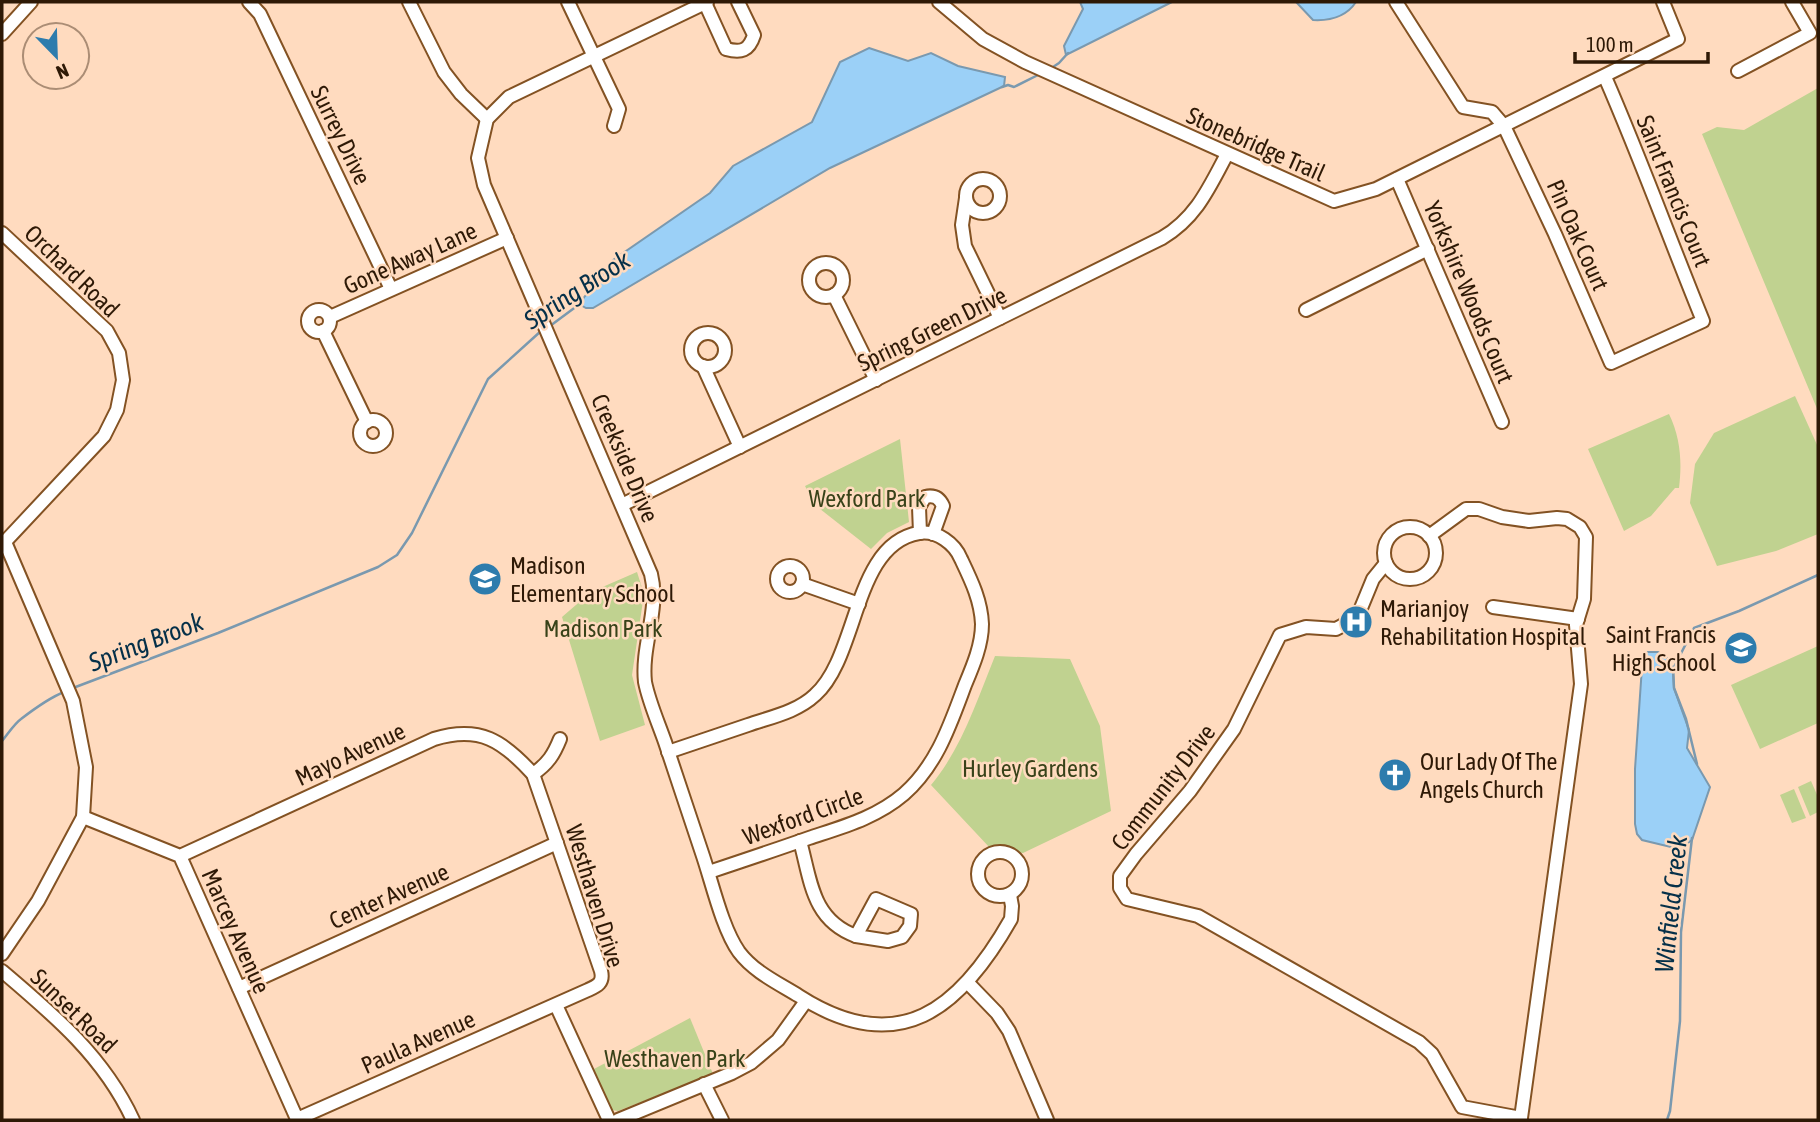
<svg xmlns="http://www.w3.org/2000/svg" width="1820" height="1122" font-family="'Asap Condensed',sans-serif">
<rect width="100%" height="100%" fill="#ffdbbf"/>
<g fill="#c0d290">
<polygon points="1818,88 1818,411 1702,134 1717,127 1744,130"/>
<polygon points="1795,396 1818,447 1818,534 1776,551 1717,566 1690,503 1695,464 1714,433"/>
<path d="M1669 414C1681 439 1682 463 1679 488H1675L1651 516 1624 531 1588 449Z"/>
<polygon points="900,439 909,522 887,533 871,549 815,505 805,486"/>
<polygon points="637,572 644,594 632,675 645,725 600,741 562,617 591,592"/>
<polygon points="1818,646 1818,723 1760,749 1731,685"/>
<path d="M995 656 1070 659 1100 726 1111 811 1023 853 990 848 931 785C962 748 977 700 995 656Z"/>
<polygon points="1811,781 1818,797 1818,812 1810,816 1798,787"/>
<polygon points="1794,789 1806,818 1792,823 1780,795"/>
<polygon points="690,1018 713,1074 618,1111 612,1110 594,1069"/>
</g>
<g fill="#9bd0f7" stroke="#7a99af" stroke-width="2">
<polygon points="1080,2 1172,2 1066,55 1064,46 1083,9"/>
<path d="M1296 2H1356C1346 17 1331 21 1313 20Z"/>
<polygon points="869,48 908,61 931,53 958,66 1005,77 1004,86 830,168 593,308 586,308 579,304 613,260 710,193 733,166 812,122 840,62"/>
<polygon points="1643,652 1658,652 1667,658 1673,669 1674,688 1689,730 1687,748 1710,787 1692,840 1679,849 1642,840 1637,834 1635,824 1635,769"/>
</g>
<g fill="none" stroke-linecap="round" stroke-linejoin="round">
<g stroke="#7a99af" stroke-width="2.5">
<polyline points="1050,69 1059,63 1068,53"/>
<polyline points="1002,87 1008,85 1014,87 1040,74"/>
<polyline points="550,326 581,303"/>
<polyline points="73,688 218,633 378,567 397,555 412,533 488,379 541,331"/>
<path d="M2 741C8 734 14 724 21 719 34 709 49 698 64 692"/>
<polyline points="1697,764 1686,719 1674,688 1673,669 1694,628 1739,611 1818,575"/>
<polyline points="1667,1120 1670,1111 1680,1021 1681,932 1692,838"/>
</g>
<defs>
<g id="minor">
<polyline points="249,2 260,14 391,289"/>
<polyline points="409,2 444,72 461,94 487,119"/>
<polyline points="568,2 619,109 614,126"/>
<path d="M707 2 509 97 487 119 478 158 484 185 651 574C660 610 641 645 645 682 649 702 658 722 665 742 677 779 690 816 702 853 712 882 722 928 739 952 754 972 778 983 799 996 899 1060 960 1009 1011 919L1012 906 1010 895"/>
<polyline points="939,2 983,39 1025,62 1334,201 1376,189 1678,39 1663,2"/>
<path d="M1396 2 1463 107 1492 112 1504 126 1555 234 1611 363 1703 321C1670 240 1640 157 1605 77"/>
<path d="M705 3 726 49C741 53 749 51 754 35L738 2"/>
<polyline points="2,34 31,2"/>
<polyline points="1738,71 1810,33 1792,2"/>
<polyline points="1397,179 1502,422"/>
<circle cx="983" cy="196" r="17"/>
<polyline points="966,198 962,225 965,246 1000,318"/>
<polyline points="2,233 107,331 119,353 123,380 117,410 104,436 2,545"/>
<circle cx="826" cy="280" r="17"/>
<polyline points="834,295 876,380"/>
<circle cx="319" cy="321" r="11"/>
<polyline points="1306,310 1428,249"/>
<polyline points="330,317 507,238"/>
<polyline points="323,331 367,422"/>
<circle cx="708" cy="350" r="17"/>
<polyline points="703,366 740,447"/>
<circle cx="373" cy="433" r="13"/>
<path d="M622 505 1162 238C1196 218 1209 188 1227 154"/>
<circle cx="1410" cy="553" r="26"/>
<path d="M920 533 919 507 925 497C934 495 939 497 943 506L933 534"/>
<polyline points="1386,563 1373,579 1359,613 1347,623 1336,629 1306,627 1280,635 1234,729 1190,791 1136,854 1120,876 1120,888 1127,899 1198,916 1419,1042 1432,1054 1462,1107 1521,1118 1581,684 1576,625 1584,599 1586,537 1580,527 1567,519 1557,518 1529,521 1502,517 1479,509 1466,509 1429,536"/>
<circle cx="790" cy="579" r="13"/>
<polyline points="802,584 859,604"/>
<polyline points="1493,607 1578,619"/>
<path d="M668 752C695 743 721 734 748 725 771 717 797 712 815 695 859 656 853 544 919 533 937 530 955 544 961 559 971 580 981 600 982 624 982 645 973 666 965 685 950 725 937 765 904 794 876 818 842 827 809 838 775 850 742 861 709 872"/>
<path d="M533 774C548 764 554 754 560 739"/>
<path d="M83 817 180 856 297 1119 588 990C597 986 604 983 601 971L533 774C503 741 480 725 434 739L180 856"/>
<path d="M800 841C811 881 812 920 856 936"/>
<circle cx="1000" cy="874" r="22"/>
<polygon points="876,899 911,914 910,926 902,937 888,941 856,936"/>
<polyline points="2,954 38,901 83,817 86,767 73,701 5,542"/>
<path d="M2 971C54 1015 104 1057 133 1120"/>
<polyline points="968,983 997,1013 1009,1031 1047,1120"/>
<polyline points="239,988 557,843"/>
<polyline points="556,1005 609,1120"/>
<polyline points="704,1084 722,1120"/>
<polyline points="618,1120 732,1073 751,1063 778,1040 806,1001"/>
</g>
</defs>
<use href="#minor" stroke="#835223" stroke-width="16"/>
<use href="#minor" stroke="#fff" stroke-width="12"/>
</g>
<defs>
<symbol id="school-disc" viewBox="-11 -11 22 22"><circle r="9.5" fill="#2d7cad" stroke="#ffdbbf"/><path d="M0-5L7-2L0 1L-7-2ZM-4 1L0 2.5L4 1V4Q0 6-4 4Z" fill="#fff"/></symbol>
<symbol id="hospital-disc" viewBox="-11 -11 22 22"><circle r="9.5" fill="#2d7cad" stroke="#ffdbbf"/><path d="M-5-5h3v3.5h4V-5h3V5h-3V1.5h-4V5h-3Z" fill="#fff"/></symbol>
<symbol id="church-disc" viewBox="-11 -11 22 22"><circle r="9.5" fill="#2d7cad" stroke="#ffdbbf"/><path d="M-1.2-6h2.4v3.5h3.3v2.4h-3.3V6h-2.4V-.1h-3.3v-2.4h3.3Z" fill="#fff"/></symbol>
</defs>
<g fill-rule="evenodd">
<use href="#school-disc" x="466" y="560" width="38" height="38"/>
<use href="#hospital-disc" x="1337" y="603" width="38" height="38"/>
<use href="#school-disc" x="1722" y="629" width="38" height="38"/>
<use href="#church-disc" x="1376" y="756" width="38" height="38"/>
</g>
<g text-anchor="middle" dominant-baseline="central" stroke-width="5" stroke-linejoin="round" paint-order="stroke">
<g font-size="24" fill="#2e1906" stroke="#ffdbbf">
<text transform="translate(341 135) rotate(64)">Surrey Drive</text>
<text transform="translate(1256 144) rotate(24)">Stonebridge Trail</text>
<text transform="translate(1674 191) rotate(68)">Saint Francis Court</text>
<text transform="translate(1578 235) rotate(66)">Pin Oak Court</text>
<text transform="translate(410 258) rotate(-24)">Gone Away Lane</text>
<text transform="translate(72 271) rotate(44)">Orchard Road</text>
<text transform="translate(1469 292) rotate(67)">Yorkshire Woods Court</text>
<text transform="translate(932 329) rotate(-26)">Spring Green Drive</text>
<text transform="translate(625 458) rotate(67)">Creekside Drive</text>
<text transform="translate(350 754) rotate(-25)">Mayo Avenue</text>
<text transform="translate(1163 787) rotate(-52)">Community Drive</text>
<text transform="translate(803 816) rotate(-20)">Wexford Circle</text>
<text transform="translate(389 896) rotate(-24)">Center Avenue</text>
<text transform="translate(595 896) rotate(73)">Westhaven Drive</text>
<text transform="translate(236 931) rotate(66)">Marcey Avenue</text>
<text transform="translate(74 1011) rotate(44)">Sunset Road</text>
<text transform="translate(418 1042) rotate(-24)">Paula Avenue</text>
</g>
<g font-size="24" fill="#384219" stroke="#ffdbbf">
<text x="867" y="498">Wexford Park</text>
<text x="603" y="628">Madison Park</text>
<text x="1030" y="768">Hurley Gardens</text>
<text x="675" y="1058">Westhaven Park</text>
</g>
<g font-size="24" fill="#2e1906" stroke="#ffdbbf" text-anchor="start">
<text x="510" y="565">Madison<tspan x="510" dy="28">Elementary School</tspan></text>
<text x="1380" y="608">Marianjoy<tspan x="1380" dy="28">Rehabilitation Hospital</tspan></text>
<text x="1716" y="634" text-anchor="end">Saint Francis<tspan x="1716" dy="28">High School</tspan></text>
<text x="1420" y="761">Our Lady Of The<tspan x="1420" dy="28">Angels Church</tspan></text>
</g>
<g font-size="26" font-style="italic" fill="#053049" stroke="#ffdbbf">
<text transform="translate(577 290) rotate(-33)">Spring Brook</text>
<text transform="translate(146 642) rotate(-21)">Spring Brook</text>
<text transform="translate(1671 904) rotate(-84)">Winfield Creek</text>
</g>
</g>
<rect width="1820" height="1122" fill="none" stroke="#2e1906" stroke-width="7"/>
<g transform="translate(56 56) rotate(157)"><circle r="33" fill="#ffdbbf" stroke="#ab8d75" stroke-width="2"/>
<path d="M0-5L12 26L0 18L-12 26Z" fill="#2d7cad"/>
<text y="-10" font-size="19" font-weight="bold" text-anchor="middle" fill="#2e1906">N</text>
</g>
<path d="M1575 52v10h133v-10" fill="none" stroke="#2e1906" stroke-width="3.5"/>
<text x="1586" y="52" font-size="21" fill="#2e1906" stroke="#ffdbbf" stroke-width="5" paint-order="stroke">100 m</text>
</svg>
